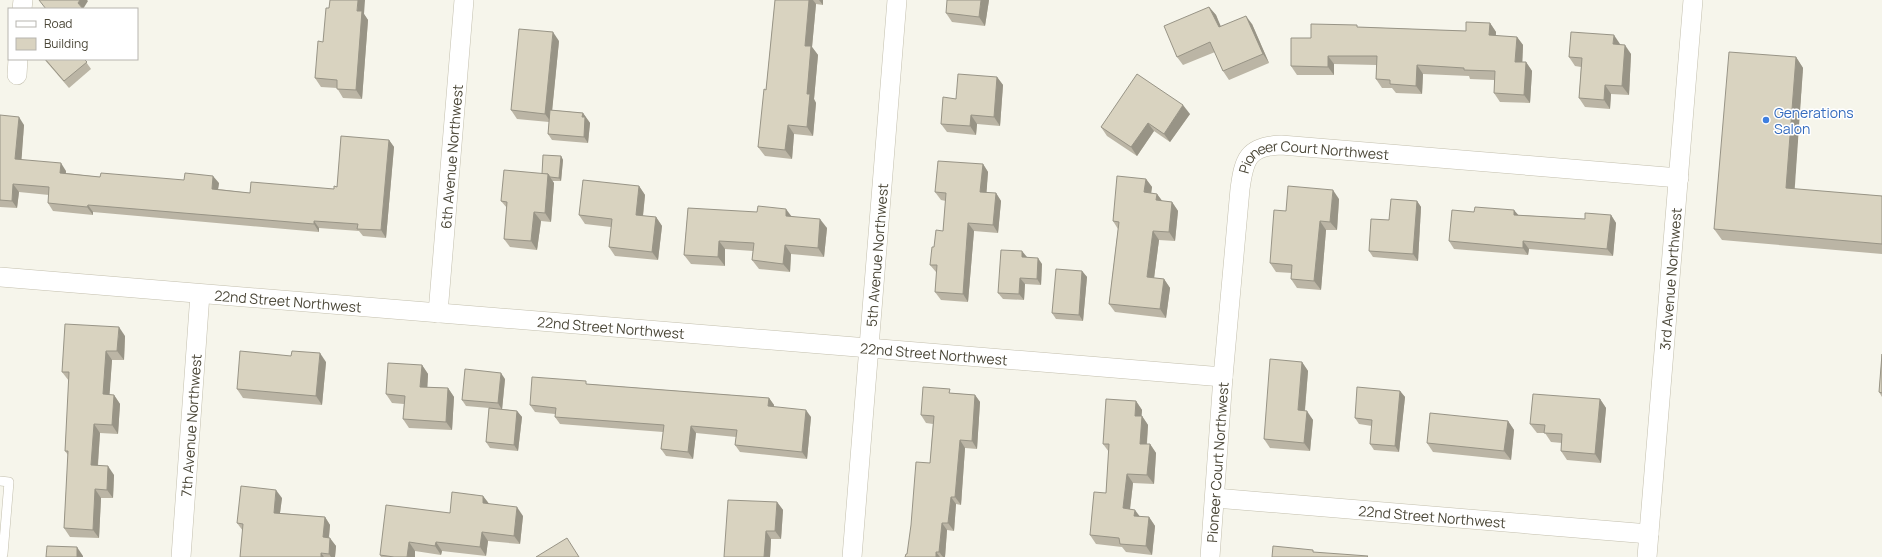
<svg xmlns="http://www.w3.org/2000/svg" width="1882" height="557" font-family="Manrope,sans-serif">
<rect width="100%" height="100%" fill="#f6f5eb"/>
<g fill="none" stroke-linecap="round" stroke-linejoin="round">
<defs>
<polyline id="service" points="0,481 9,482 3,554 0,554"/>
<g id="minor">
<polyline points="22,9 23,0"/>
<polyline points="17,75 18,59"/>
<path id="s1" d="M0 277 1223 377"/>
<path id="s2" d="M438 313 464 0"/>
<path id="s3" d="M1215 498 1649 534"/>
<path id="s4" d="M181 557 200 294"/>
<path id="s5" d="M852 557 897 0"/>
<path id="s6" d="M1210 557 1223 377 1240 189C1244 159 1248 146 1281 145L1679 178"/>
<path id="s7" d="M1647 557 1693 0"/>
</g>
</defs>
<use href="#service" stroke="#c3bfad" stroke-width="10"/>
<use href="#minor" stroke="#c3bfad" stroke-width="20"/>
<use href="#service" stroke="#fff" stroke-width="9"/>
<use href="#minor" stroke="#fff" stroke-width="19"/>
</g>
<g fill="#bbb5a5">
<polygon points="775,0 823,0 823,5 816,4 812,47 818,55 814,99 816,103 813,136 794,134 792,159 765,156 758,147 766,90"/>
<polygon points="989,0 985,26 952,22 946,13"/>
<polygon points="1209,7 1216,15 1220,26 1252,24 1269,63 1229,80 1223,71 1215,52 1183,65 1177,57"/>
<polygon points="329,8 364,14 368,20 362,99 343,98 337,88 321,87 315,78 323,42"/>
<polygon points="1490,23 1496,32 1496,36 1517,37 1523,45 1522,62 1526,62 1532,71 1530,103 1500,102 1494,93 1494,80 1470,79 1469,76 1423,74 1422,94 1396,93 1392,88 1382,88 1376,79 1376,65 1334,64 1334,75 1297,75 1291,66 1311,38 1359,27 1466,31"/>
<polygon points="559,41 552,110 583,113 590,123 588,143 552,140 548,134 549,122 517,119 511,110"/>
<polygon points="1620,44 1620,45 1631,54 1629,95 1611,94 1610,109 1585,107 1579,98 1581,67 1575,66 1569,57"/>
<polygon points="1796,57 1803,68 1794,189 1882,196 1882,254 1722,240 1714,229"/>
<polygon points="44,59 84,59 91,69 69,88"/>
<polygon points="997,77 1003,85 1000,126 977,124 976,135 947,132 941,124 956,99"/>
<polygon points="1190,114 1170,142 1154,131 1137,156 1107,136 1101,127"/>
<polygon points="0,115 24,125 21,160 66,171 66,173 100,177 219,183 218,189 250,193 334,189 389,140 394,147 386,238 363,236 359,231 319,228 319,232 93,212 93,215 53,211 48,203 49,195 19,192 17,208 0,207"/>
<polygon points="561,156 563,160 561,181 552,181 554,183 551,222 541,221 537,250 510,247 504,239 507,208 501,201 542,174"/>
<polygon points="983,164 988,172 986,193 996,193 1001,201 998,233 974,231 968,302 941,300 935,292 937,273 936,272 930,265 934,247 943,231 946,201 941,200 935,192"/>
<polygon points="1146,179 1152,187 1151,193 1157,194 1162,201 1172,202 1178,211 1175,241 1159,240 1154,278 1164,279 1170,288 1166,318 1115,312 1109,304 1118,229 1113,221"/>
<polygon points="639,186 645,195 643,216 656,217 662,226 658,260 615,256 609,247 611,227 585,224 579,215"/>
<polygon points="1339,199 1337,230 1326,230 1321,290 1297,288 1291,279 1292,273 1276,272 1270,263"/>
<polygon points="1417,201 1421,207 1418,261 1373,257 1369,251 1389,220"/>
<polygon points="688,208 792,216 827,228 824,257 791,254 790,272 759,269 752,260 753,251 725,249 725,266 691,264 684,255"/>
<polygon points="1518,215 1585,219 1611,215 1616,223 1613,256 1529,249 1528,255 1454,249 1449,241"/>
<polygon points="1027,257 1042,264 1041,285 1025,284 1024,300 1003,299 998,293"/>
<polygon points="1082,271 1087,277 1083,321 1056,319 1052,313"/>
<polygon points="125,336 124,360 112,360 109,395 114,395 120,404 118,434 100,433 98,466 114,475 113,498 101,498 99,538 70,537 64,528 68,455 65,451 69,381 62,372"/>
<polygon points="1882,354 1882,397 1879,392"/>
<polygon points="326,362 322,405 243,398 237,389"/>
<polygon points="1302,362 1308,371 1305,411 1313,420 1310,451 1270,448 1264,439"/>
<polygon points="422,365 428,374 427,387 448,388 454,397 452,430 409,428 403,419 404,404 392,403 386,394"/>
<polygon points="505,379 502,409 517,411 522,417 518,451 490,448 486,442 489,408 466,406 462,400"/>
<polygon points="588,384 769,398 774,405 774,407 811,417 807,459 740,452 735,445 736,437 696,433 693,459 666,456 661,449 663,432 560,424 555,417 555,414 535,412 530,405"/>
<polygon points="1400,391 1405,397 1399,452 1374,450 1370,444 1372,426 1359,424 1355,418"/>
<polygon points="952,393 975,395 980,402 977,449 965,448 961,505 956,504 954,531 947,530 945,557 905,557 907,554 930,463 933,424 926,423 921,415"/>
<polygon points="1600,399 1606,408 1601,463 1567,460 1561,451 1562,443 1551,442 1545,433 1537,433 1530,424"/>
<polygon points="1136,401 1142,410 1141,416 1142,416 1148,425 1147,444 1150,444 1156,453 1154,484 1133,483 1130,509 1140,517 1149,517 1155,526 1152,555 1126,552 1122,547 1096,544 1090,535 1106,493 1109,452 1103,444"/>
<polygon points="1508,421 1514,430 1511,460 1433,452 1427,443"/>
<polygon points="483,496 489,504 523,516 520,544 488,541 486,556 442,551 441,555 415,551 415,557 381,557 380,555 450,513"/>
<polygon points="282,498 280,513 325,517 330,525 329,538 336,546 335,557 240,557 243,531 237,523"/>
<polygon points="777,502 783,510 781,539 771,539 770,557 724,557"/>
</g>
<g fill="#989486">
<polygon points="80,0 87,0 88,1 83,9 78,3"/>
<polygon points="358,0 365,0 364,14 368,20 362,99 356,90 357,11"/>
<polygon points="809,0 813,0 816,4 812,47 818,55 814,99 816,103 813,136 807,127 805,46"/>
<polygon points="819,0 823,0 823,5"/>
<polygon points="981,0 989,0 985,26 979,17"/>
<polygon points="1209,7 1216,15 1225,36 1219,27"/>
<polygon points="1246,16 1252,24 1269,63 1263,54"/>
<polygon points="1490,23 1496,32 1495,44 1489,35"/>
<polygon points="553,32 559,41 551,122 545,114"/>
<polygon points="1614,35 1620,44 1619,53 1613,44"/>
<polygon points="1517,37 1523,45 1522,71 1515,62"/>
<polygon points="1625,45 1631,54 1629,95 1622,86"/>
<polygon points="1328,56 1334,64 1334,75 1328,67"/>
<polygon points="1796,57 1803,68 1794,199 1786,188"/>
<polygon points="1526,62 1532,71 1530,103 1524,95"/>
<polygon points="1417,65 1423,74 1422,94 1416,86"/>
<polygon points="997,77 1003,85 1000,126 994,117"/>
<polygon points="1605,85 1611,94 1610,109 1604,100"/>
<polygon points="1183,105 1190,114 1170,142 1164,134"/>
<polygon points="583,113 590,123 588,143 584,137"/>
<polygon points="971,115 977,124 976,135 970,126"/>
<polygon points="19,117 24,125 21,167 15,159"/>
<polygon points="1148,123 1154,131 1137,156 1131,147"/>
<polygon points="788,125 794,134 792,159 785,150"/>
<polygon points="389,140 394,147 386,238 381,230"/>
<polygon points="561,156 563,160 561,181 559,178"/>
<polygon points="61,163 66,171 65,180 60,173"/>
<polygon points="983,164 988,172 986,200 980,192"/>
<polygon points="548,174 554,183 551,222 545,213"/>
<polygon points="213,176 219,183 217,196 212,189"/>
<polygon points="1146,179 1152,187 1150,201 1144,192"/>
<polygon points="13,184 19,192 17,208 12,201"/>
<polygon points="639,186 645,195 642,224 636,215"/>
<polygon points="1333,190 1339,199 1337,230 1330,222"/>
<polygon points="996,193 1001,201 998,233 993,225"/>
<polygon points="1157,194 1163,202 1156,200"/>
<polygon points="1417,201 1421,207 1418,261 1413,254"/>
<polygon points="1172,202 1178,211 1175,241 1169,232"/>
<polygon points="88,205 93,212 93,215 87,207"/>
<polygon points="786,209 792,217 786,216"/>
<polygon points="1514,210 1520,217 1514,215"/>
<polygon points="534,212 541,221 537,250 531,241"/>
<polygon points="1611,215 1616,223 1613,256 1607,249"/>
<polygon points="656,217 662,226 658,260 652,252"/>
<polygon points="820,219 827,228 824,257 818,248"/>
<polygon points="314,221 319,228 319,232 314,224"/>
<polygon points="1320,221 1326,230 1321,290 1314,281"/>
<polygon points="968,223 974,231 968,302 963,294"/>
<polygon points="1153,231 1159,240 1153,286 1147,277"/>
<polygon points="719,241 725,249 725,266 718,257"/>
<polygon points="1523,241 1529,249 1528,255 1523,248"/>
<polygon points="785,245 791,254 790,272 783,264"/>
<polygon points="1022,251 1027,257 1022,257"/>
<polygon points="1038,258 1042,264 1041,285 1037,279"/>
<polygon points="1082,271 1087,277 1083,321 1079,315"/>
<polygon points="1020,278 1025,284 1024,300 1019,294"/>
<polygon points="1164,279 1170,288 1166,318 1160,309"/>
<polygon points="119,327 125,336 124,360 117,351"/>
<polygon points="106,351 112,360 109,403 103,394"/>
<polygon points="320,353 326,362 322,405 316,396"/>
<polygon points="1302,362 1308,371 1304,419 1298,410"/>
<polygon points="422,365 428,374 427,395 420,387"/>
<polygon points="501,373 505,379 502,410 498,403"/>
<polygon points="448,388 454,397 452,430 446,422"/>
<polygon points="1400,391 1405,397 1399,452 1395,446"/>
<polygon points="114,395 120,404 118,434 112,425"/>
<polygon points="975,395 980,402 977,449 972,441"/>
<polygon points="769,398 774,405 773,414 768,406"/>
<polygon points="1600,399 1606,408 1601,463 1595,454"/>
<polygon points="1136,401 1142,410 1141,424 1135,416"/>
<polygon points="806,410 811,417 807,459 802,452"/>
<polygon points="517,411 522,417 518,451 514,445"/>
<polygon points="1307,411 1313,420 1310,451 1304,443"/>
<polygon points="1142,416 1148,425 1146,453 1140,444"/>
<polygon points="1508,421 1514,430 1511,460 1504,451"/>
<polygon points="94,424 100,433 97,474 91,465"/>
<polygon points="691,426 696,433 693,459 688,452"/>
<polygon points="960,440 965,448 961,505 955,497"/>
<polygon points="1150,444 1156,453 1154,484 1147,475"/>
<polygon points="108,466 114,475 113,498 107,490"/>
<polygon points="1127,474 1133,483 1129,517 1123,508"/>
<polygon points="95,489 101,498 99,538 93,530"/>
<polygon points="276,490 282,498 279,520 274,513"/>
<polygon points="483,496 490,505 483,503"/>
<polygon points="951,497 956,504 954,531 948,523"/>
<polygon points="777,502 783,510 781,539 775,531"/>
<polygon points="517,507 523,516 520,544 514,536"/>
<polygon points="1135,510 1141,518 1134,516"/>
<polygon points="325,517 330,525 328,545 323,537"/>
<polygon points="1149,517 1155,526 1152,555 1146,546"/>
<polygon points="942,523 947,530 945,557 943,557 939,552"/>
<polygon points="766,531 771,539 770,557 764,557"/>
<polygon points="482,532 488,541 486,556 480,547"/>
<polygon points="330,538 336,546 335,557 331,557 329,554"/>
<polygon points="409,542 415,551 415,557 407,557"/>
<polygon points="436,542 442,551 441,555 435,546"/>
<polygon points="77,547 83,556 83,557 77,557"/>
<polygon points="936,552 940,557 936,557"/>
<polygon points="321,553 324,557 321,557"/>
</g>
<g fill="#d9d3c0" stroke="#989486">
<polygon points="39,0 80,0 78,3 83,9 46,9"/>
<polygon points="330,0 358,0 357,11 362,11 356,90 337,89 337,80 315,78 318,41 323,42 326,8 329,8"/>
<polygon points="775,0 809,0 805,46 811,46 807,94 810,94 807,127 788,125 785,150 758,147 764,89 766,90"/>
<polygon points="947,0 981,0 979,17 946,13"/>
<polygon points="1209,7 1219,27 1246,16 1263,54 1223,71 1210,42 1177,57 1164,26"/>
<polygon points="1466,22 1490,23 1489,35 1517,37 1515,62 1526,62 1524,95 1494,93 1495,71 1464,70 1464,68 1417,65 1416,86 1390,84 1390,80 1376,79 1377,56 1328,56 1328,67 1291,66 1291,38 1311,38 1311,24 1357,25 1357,27 1466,31"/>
<polygon points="519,29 553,32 545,114 511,110"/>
<polygon points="1571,32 1614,35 1613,44 1625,45 1622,86 1605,85 1604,100 1579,98 1582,58 1569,57"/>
<polygon points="1729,52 1796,57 1786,188 1882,196 1882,244 1714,229"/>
<polygon points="45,59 84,59 87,62 64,81"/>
<polygon points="958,74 997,77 994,117 971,115 970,126 941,124 943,97 956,99"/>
<polygon points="1137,74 1183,105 1164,134 1148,123 1131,147 1101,127"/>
<polygon points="550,110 583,113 582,117 585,117 584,137 548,134"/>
<polygon points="0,115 19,117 15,159 61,163 60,173 100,177 101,173 184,180 185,173 213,176 212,189 250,193 251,182 334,189 334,186 337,187 341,136 389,140 381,230 357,229 358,224 314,221 314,224 88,205 87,207 48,203 49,187 13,184 12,201 0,200"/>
<polygon points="543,155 561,156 559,178 550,177 548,174 542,174"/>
<polygon points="938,161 983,164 980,192 996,193 993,225 968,223 963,294 935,292 937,265 930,265 932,247 934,247 936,230 943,231 946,193 935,192"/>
<polygon points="504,170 548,174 545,213 534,212 531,241 504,239 507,202 501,201"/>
<polygon points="1117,176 1146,179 1144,192 1157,194 1156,200 1172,202 1169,232 1153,231 1147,277 1164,279 1160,309 1109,304 1119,222 1113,221"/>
<polygon points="583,180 639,186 636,215 656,217 652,252 609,247 612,219 579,215"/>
<polygon points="1288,186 1333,190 1330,222 1320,221 1314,281 1291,279 1292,265 1270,263 1274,210 1286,211"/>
<polygon points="1391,199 1417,201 1413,254 1369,251 1371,219 1389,220"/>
<polygon points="758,206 786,209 786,216 820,219 818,248 785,245 783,264 752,260 754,243 719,241 718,257 684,255 688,208 757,212"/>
<polygon points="1475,207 1514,210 1514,215 1585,219 1585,213 1611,215 1607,249 1523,241 1523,248 1449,241 1452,210 1474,212"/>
<polygon points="1001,250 1022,251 1022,257 1038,258 1037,279 1020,278 1019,294 998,293"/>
<polygon points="1056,269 1082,271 1079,315 1052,313"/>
<polygon points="65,324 119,327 117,351 106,351 103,394 114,395 112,425 94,424 91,465 108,466 107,490 95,489 93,530 64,528 68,451 65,451 69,372 62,372"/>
<polygon points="240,351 291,356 292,351 320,353 316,396 237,389"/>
<polygon points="1882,354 1882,393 1879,392"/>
<polygon points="1270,359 1302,362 1298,410 1307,411 1304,443 1264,439"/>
<polygon points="388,363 422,365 420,387 448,388 446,422 403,419 405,396 386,394"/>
<polygon points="465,369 501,373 498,403 462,400"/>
<polygon points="532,377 586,381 586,384 769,398 768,406 806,410 802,452 735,445 737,430 691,426 688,452 661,449 664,425 555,417 556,408 530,405"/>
<polygon points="923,387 950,389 949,393 975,395 972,441 960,440 955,497 951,497 948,523 942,523 939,552 936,552 936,557 905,557 906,554 907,554 911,525 916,462 930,463 934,416 921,415"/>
<polygon points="1357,387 1400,391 1395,446 1370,444 1372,420 1355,418"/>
<polygon points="1533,394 1600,399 1595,454 1561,451 1562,434 1544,433 1545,425 1530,424"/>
<polygon points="1106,399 1136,401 1135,416 1142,416 1140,444 1150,444 1147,475 1127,474 1123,508 1135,510 1134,516 1149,517 1146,546 1120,544 1119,538 1090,535 1094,492 1106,493 1109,444 1103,444"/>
<polygon points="489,408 517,411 514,445 486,442"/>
<polygon points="1430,413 1508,421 1504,451 1427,443"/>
<polygon points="241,486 276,490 274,513 325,517 323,537 330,538 329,554 321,553 321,557 240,557 243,524 237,523"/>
<polygon points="452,492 483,496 483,503 517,507 514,536 482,532 480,547 436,542 435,546 409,542 407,557 394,557 380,555 386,505 450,513"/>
<polygon points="728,500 777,502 775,531 766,531 764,557 724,557"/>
<polygon points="567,538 579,557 536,557"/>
<polygon points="47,546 77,547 77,557 46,557"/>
<polygon points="1273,546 1313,550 1313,552 1368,556 1367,557 1272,557"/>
</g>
<circle fill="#3f7fe0" stroke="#fff" stroke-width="1.5" cx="1766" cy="120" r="4"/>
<g text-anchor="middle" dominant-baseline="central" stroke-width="3" stroke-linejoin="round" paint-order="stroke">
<g font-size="14" fill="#366cbe" stroke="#fff" text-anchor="start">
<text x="1774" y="112">Generations<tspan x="1774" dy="16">Salon</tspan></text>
</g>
<g font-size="14" fill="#4b4738" stroke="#fff">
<text stroke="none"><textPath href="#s2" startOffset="157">6th Avenue Northwest</textPath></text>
<text stroke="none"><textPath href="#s6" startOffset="466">Pioneer Court Northwest</textPath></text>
<text stroke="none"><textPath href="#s5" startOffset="303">5th Avenue Northwest</textPath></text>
<text stroke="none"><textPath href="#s7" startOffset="279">3rd Avenue Northwest</textPath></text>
<text stroke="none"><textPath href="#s1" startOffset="289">22nd Street Northwest</textPath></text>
<text stroke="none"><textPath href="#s1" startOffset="613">22nd Street Northwest</textPath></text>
<text stroke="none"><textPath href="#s1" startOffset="937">22nd Street Northwest</textPath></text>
<text stroke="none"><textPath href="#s4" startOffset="132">7th Avenue Northwest</textPath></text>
<text stroke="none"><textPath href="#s6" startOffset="95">Pioneer Court Northwest</textPath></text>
<text stroke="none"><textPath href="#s3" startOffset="218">22nd Street Northwest</textPath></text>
</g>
</g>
<rect x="8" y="8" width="130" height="52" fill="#ffffff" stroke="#b7b5af"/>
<rect x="16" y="21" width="20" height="6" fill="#ffffff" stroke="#b7b5af"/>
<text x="44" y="28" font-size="12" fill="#4b4738">Road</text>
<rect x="16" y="38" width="20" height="12" fill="#d9d3c0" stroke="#b7b5af"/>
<text x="44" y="48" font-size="12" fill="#4b4738">Building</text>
</svg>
